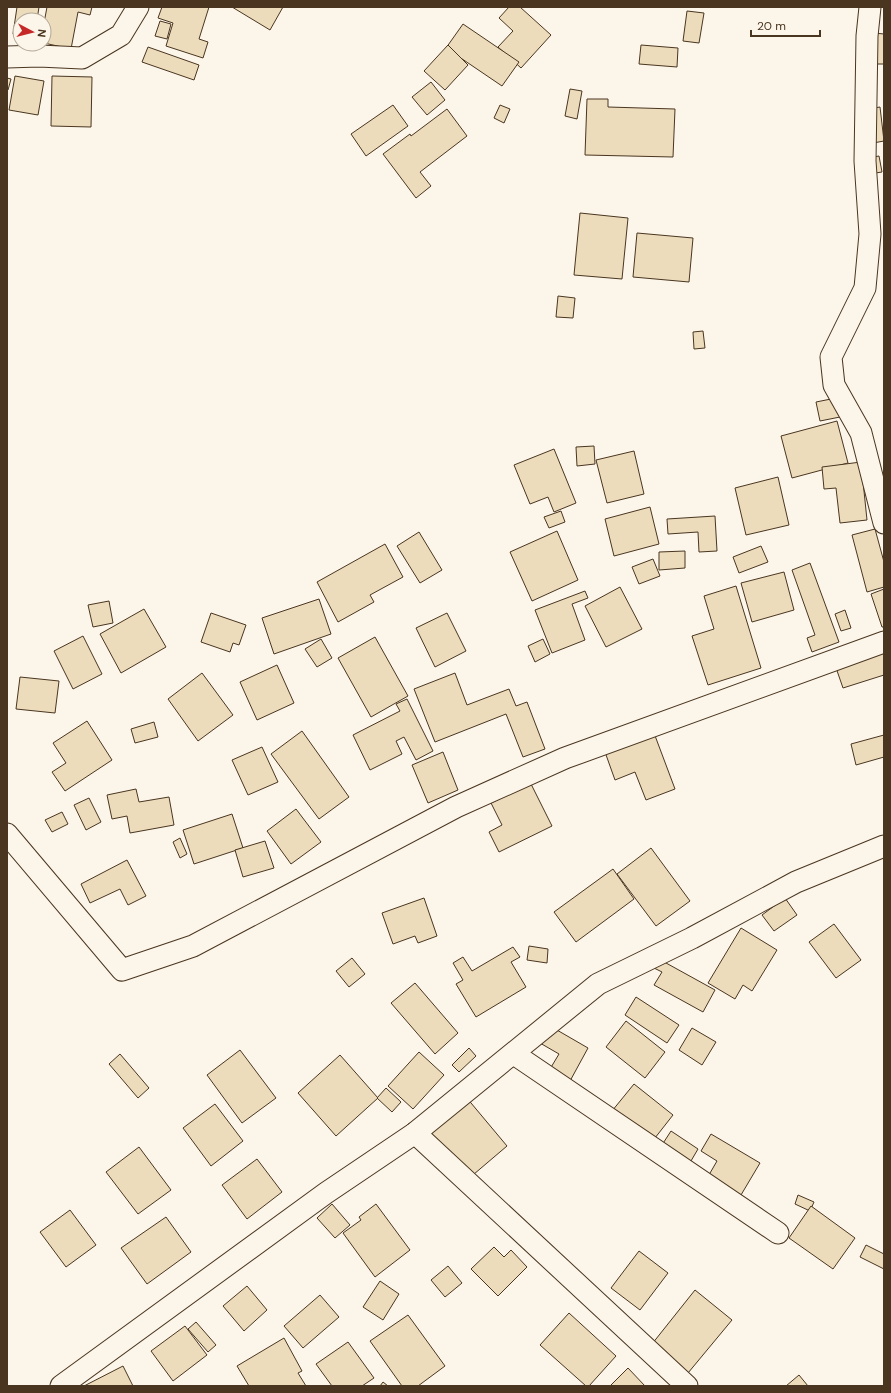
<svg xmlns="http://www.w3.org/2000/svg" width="891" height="1393" font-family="'DM Sans',sans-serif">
<rect width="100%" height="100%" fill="#fbf6e9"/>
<g fill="#ecdcbc" stroke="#4a3520">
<polygon points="17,7 39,7 37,20 20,20 20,35 13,34"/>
<polygon points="47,7 92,7 90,15 78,12 71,49 44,43 44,23"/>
<polygon points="162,7 209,7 199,39 208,42 203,58 166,46 173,23 158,18"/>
<polygon points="232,7 283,7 270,30"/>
<polygon points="509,7 520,7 551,35 521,68 498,47 513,31 499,18"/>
<polygon points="687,11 704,13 699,43 683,41"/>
<polygon points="160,21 171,24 167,39 155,36"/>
<polygon points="463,24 519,62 502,86 446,48"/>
<polygon points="874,33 884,34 884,64 873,64"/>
<polygon points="448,45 468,65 445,90 424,71"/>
<polygon points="641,45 678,48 677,67 639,64"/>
<polygon points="148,47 199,65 194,80 142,62"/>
<polygon points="15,76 44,81 38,115 9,110"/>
<polygon points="52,76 92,77 91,127 51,126"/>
<polygon points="7,78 11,79 8,90 7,90"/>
<polygon points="431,82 445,100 427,115 412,97"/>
<polygon points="570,89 582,91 577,119 565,116"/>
<polygon points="587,99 608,99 608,107 675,109 673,157 585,155"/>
<polygon points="393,105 408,126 366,156 351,134"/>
<polygon points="500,105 510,109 504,123 494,118"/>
<polygon points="880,107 884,141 873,143 868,109"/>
<polygon points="447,109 467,136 420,172 431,186 416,198 383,154 410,134 411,136"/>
<polygon points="879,156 882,172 869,174 867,158"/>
<polygon points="580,213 628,218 622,279 574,275"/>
<polygon points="637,233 693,238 689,282 633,277"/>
<polygon points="558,296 575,298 573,318 556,317"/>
<polygon points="703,331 705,348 694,349 693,332"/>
<polygon points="836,398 840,417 820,421 816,402"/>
<polygon points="837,421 848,463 792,478 781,436"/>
<polygon points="594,446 595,464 577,466 576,447"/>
<polygon points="554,449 576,503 554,512 548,497 530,504 514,465"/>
<polygon points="634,451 644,494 607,503 596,460"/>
<polygon points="861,462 867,520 840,523 836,488 824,489 822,467"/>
<polygon points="778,477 789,525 746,535 735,488"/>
<polygon points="650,507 659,544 614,556 605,519"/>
<polygon points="561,511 565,522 549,528 544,517"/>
<polygon points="715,516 717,551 699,552 698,532 668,534 667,519"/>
<polygon points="875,529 884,562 884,587 867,592 852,535"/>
<polygon points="557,531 578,580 532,601 510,552"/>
<polygon points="419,532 442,570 420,583 397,546"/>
<polygon points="385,544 403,577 370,595 374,602 338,622 317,582"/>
<polygon points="761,546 768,562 739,573 733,557"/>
<polygon points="685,551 685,568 659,570 659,552"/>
<polygon points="653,559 660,576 639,584 632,567"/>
<polygon points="810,563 839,642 812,652 807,638 815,635 792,570"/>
<polygon points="784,572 794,610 752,622 741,583"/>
<polygon points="736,586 761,668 708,685 692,636 714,629 704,596"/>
<polygon points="620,587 642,629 606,647 585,606"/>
<polygon points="884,589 884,627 882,627 871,594"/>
<polygon points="585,591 588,598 572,604 585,640 552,653 535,610"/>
<polygon points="319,599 331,634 274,654 262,618"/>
<polygon points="109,601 113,623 93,627 88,605"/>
<polygon points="144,609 166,647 121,673 100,634"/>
<polygon points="845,610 851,628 841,631 835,614"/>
<polygon points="211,613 246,625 239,645 233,643 230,652 201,642"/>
<polygon points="447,613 466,651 435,667 416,628"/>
<polygon points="83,636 102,674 73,689 54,651"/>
<polygon points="375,637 408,696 371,717 338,658"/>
<polygon points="321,639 332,658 317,667 305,649"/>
<polygon points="543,639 550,654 535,662 528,646"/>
<polygon points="884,646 884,675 843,688 834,662"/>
<polygon points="277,665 294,703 257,720 240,682"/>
<polygon points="202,673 233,715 198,741 168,699"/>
<polygon points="455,673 467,705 509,689 516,706 527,702 545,749 523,757 506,714 435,742 414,689"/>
<polygon points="20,677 59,681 55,713 16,709"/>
<polygon points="407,699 433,751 416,760 404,737 396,741 402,754 370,770 353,735 400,711 396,704"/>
<polygon points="87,721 112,760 65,791 52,772 66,763 53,743"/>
<polygon points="154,722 158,737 135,743 131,729"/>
<polygon points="302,731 349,797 319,819 271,754"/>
<polygon points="654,733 675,789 646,800 635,772 615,780 605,752"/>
<polygon points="884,735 884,757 856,765 851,744"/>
<polygon points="262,747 278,782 248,795 232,760"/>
<polygon points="443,752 458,790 428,803 412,765"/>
<polygon points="531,784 552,826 499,852 489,832 502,825 491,803"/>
<polygon points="136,789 139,802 169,797 174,825 130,833 127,816 112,819 107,795"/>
<polygon points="89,798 101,822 86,830 74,805"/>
<polygon points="296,809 321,842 291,864 267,831"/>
<polygon points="62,812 68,824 52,832 45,820"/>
<polygon points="232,814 243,848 194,864 183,830"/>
<polygon points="180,838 187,854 180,858 173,842"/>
<polygon points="265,841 274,868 243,877 235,850"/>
<polygon points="651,848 690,901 656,926 617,874"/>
<polygon points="127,860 146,896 128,905 120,889 90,903 81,884"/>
<polygon points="613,869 634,899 576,942 554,912"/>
<polygon points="424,898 437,936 418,943 415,936 393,944 382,913"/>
<polygon points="785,898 797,915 774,931 762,915"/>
<polygon points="834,924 861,960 836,978 809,942"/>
<polygon points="741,928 777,950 752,991 743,985 735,999 708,983"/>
<polygon points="529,946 548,949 547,963 527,960"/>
<polygon points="513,947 520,957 511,962 526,987 476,1017 456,984 463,980 453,963 463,957 472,971"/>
<polygon points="352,958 365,974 349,987 336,971"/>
<polygon points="657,958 715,990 703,1012 654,985 662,972 652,967"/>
<polygon points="415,983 458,1033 435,1054 391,1003"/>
<polygon points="636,997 679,1025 667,1043 625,1015"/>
<polygon points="626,1021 665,1052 645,1078 606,1047"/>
<polygon points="550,1026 588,1048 570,1081 550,1069 559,1054 540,1043"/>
<polygon points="692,1028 716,1042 702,1065 679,1050"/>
<polygon points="469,1048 476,1056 459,1072 452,1065"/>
<polygon points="240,1050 276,1098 242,1123 207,1075"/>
<polygon points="419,1052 444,1075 413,1109 388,1086"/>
<polygon points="120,1054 149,1088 138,1098 109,1064"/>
<polygon points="340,1055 378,1098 336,1136 298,1093"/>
<polygon points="634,1084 673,1115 651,1143 612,1111"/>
<polygon points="386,1088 401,1102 392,1112 377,1098"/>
<polygon points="466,1097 507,1146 467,1180 426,1130"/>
<polygon points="215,1104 243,1141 211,1166 183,1128"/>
<polygon points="671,1131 698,1149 688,1166 660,1148"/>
<polygon points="711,1134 760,1163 738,1200 706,1180 717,1161 701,1151"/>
<polygon points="139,1147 171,1190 138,1214 106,1172"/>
<polygon points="257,1159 282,1192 247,1219 222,1185"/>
<polygon points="798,1195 814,1202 810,1211 795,1204"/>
<polygon points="332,1204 350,1225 335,1238 317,1218"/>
<polygon points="376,1204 410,1250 375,1277 343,1233 361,1220 359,1217"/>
<polygon points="811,1206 855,1238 833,1269 789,1238"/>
<polygon points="70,1210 96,1245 66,1267 40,1232"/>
<polygon points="166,1217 191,1252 147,1284 121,1248"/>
<polygon points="866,1245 884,1254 884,1269 860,1257"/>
<polygon points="494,1247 504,1257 511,1250 527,1267 498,1296 471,1269"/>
<polygon points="639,1251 668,1273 640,1310 611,1288"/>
<polygon points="448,1266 462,1283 445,1297 431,1280"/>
<polygon points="380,1281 399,1294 383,1320 363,1307"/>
<polygon points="247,1286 267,1310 244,1331 223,1306"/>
<polygon points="695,1290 732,1320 688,1373 652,1344"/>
<polygon points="320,1295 339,1317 303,1348 284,1326"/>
<polygon points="569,1313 616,1356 589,1386 586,1386 540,1345"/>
<polygon points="408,1315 445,1366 418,1386 402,1386 370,1341"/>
<polygon points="196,1322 216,1345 208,1352 188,1329"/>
<polygon points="185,1326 207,1355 173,1381 151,1351"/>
<polygon points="284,1338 302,1371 298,1373 306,1386 249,1386 237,1366"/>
<polygon points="348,1342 374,1378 362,1386 332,1386 316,1364"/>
<polygon points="123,1366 133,1386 84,1386"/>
<polygon points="628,1368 645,1386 610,1386"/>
<polygon points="799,1375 808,1386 786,1386"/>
<polygon points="383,1382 388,1386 380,1386"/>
</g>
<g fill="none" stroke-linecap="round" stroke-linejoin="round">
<defs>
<g id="street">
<polyline points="870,7 867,36 865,161 870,234 865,288 831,357 834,385 861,433 884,523"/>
<polyline points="7,57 39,56 82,58 121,35 138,7"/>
<polyline points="7,834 122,970 193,946 456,807 565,758 884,642"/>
<polyline points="514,1054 778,1233"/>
<polyline points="415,1133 687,1386"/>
<polyline points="61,1386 326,1193 415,1133 598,984 692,938 796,882 884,846"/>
</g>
</defs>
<use href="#street" stroke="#4a3520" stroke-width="23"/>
<use href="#street" stroke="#fbf6e9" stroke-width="21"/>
</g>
<rect width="891" height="1393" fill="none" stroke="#4a3520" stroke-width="16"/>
<g transform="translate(32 32) rotate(97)"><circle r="19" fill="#fbf6e9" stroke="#b4a999"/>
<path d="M0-3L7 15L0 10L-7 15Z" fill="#c62828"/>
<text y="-6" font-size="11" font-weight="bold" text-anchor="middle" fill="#4a3520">N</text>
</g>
<path d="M751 30v6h69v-6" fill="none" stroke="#4a3520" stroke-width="2"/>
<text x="757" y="30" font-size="12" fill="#4a3520" stroke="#fbf6e9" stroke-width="3" paint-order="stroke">20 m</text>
</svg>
